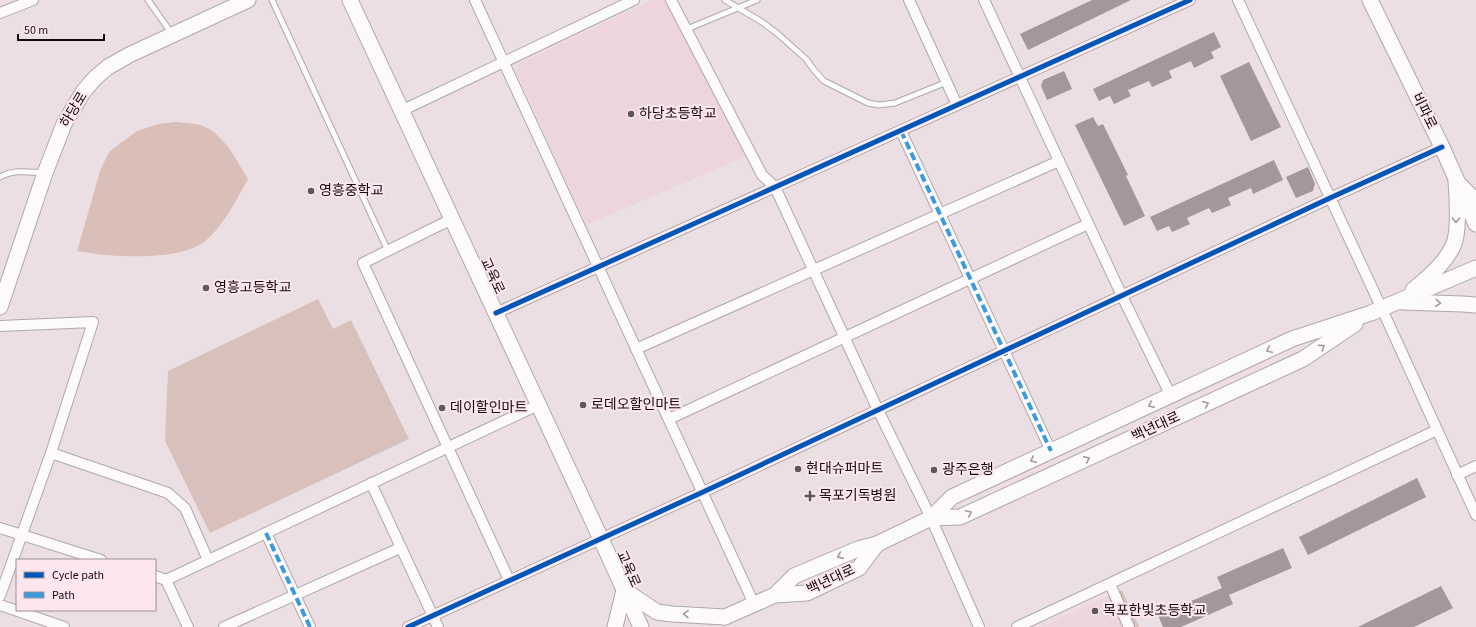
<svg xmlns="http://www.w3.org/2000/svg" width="1476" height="627" font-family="'Source Sans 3','Noto Sans KR',sans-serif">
<rect width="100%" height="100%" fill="#ebdfe4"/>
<g fill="#ecd5de">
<polygon points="652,0 669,0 747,156 586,225 516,72 518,64"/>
<polygon points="1108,596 1122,627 1041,627"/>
</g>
<g fill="#d8c0bc">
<polygon points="318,299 333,329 351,320 409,439 210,533 165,441 168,371"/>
<polygon points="1122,590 1139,627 1122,627 1108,596"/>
</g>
<path fill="#dabeb8" d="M175 122C184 123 195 123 203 126 224 134 237 161 248 179 236 200 223 227 204 242 177 262 109 257 77 251L101 168 110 151 137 131 159 124Z"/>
<g fill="#a4979a">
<polygon points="1092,0 1131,0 1028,50 1020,34"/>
<polygon points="1214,32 1221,47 1211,52 1214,58 1194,68 1191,61 1169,71 1172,78 1152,87 1149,81 1128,90 1131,96 1114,104 1110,96 1099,101 1093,89"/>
<polygon points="1249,62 1281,127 1251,141 1220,76"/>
<polygon points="1064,71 1072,89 1047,100 1041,86 1043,80"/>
<polygon points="1093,117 1098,126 1103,124 1128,175 1126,176 1145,216 1124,226 1075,125"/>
<polygon points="1274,160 1283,180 1253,194 1251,188 1228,198 1231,205 1212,213 1209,208 1187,218 1190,224 1172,232 1169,226 1157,231 1150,217"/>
<polygon points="1308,167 1315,184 1313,191 1296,198 1286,177"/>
<polygon points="1417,478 1426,497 1308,555 1299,537"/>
<polygon points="1283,548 1292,568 1229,595 1233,604 1181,627 1163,627 1158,615 1222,588 1217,577"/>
<polygon points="1441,586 1453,608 1414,627 1358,627"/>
</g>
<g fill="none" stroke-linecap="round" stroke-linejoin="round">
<defs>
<g id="lane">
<polyline points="148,0 172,34"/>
<polyline points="272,0 388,251"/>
<polyline points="725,0 762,22 778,34 806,59 814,70 824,81 868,103 879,105 895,103 947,82"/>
<polyline points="687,29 757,0"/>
<path d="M0 177C15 169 27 172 44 173"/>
</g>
<g id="street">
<polyline points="475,0 754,604"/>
<polyline points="671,0 762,175 775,187 878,410 931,518 979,627"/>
<polyline points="909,0 957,105"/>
<polyline points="984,0 1122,296 1171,396"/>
<polyline points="1238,0 1382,309 1476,515"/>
<polyline points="0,13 33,0"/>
<polyline points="401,111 634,0"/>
<polyline points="901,131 1051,451"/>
<polyline points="452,219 363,263 509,580"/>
<polyline points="496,313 1190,0"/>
<polyline points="0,326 93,322 51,453 0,596"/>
<polyline points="636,349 1059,161"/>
<polyline points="669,419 1088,224"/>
<polyline points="51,453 168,493 185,508 208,560"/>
<polyline points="1457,475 1476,466"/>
<polyline points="371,483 438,627"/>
<polyline points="0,528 101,560"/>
<polyline points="266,533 310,627"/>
<polyline points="155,576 166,580 188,627"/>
<polyline points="166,580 538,405"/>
<polyline points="1110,584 1129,627"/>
<polyline points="0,605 64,627"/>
<polyline points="224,627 400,548"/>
<polyline points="408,627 703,492 1330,198 1442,147"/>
<polyline points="1017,627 1437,430"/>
</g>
<g id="secondary">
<polyline points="350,0 601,539 641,627"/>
<polyline points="1370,0 1442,147 1476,224"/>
<path d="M1413 290C1428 277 1444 265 1453 246 1460 232 1457 198 1456 181L1476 201"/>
<polyline points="1402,302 1463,304 1476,305"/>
<polyline points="0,307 45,173 64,124 83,92 95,78 108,67 129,55 248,0"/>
<polyline points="931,518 960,517 1303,359 1355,324"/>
<polyline points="775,595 794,576 858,549 877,544 931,518 952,497 1292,339 1371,313 1476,268"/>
<polyline points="754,604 725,617 775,595 807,593 859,568 877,544"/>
<polyline points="615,627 624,590 657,612 672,614 725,617"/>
</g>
</defs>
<use href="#lane" stroke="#b0a7ab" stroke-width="7"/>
<use href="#street" stroke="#b0a7ab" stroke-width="12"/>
<use href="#secondary" stroke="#b0a7ab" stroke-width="17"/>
<use href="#lane" stroke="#fcfafb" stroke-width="5"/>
<use href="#street" stroke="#fcfafb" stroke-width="10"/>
<use href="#secondary" stroke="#fcfafb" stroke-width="15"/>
<g stroke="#3b99de" stroke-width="4" stroke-dasharray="8 4" stroke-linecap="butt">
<polyline points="901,131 1051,451"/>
<polyline points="266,533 310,627"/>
</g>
<defs>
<g id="cycleway">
<polyline points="496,313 1190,0"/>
<polyline points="408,627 703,492 1330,198 1442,147"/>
</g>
</defs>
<use href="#cycleway" stroke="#fee6f1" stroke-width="8"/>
<use href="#cycleway" stroke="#0057b8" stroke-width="5"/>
</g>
<defs><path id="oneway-chevron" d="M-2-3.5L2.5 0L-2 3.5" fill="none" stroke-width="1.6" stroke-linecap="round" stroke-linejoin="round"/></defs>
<g stroke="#9f9b9d">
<use href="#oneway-chevron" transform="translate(1456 220) rotate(91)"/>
<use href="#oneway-chevron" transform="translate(1438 303) rotate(2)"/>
<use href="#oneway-chevron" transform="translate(1322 347) rotate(-34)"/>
<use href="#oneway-chevron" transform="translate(1269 350) rotate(155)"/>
<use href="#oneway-chevron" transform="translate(1206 404) rotate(-25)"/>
<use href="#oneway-chevron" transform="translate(1151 405) rotate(155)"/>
<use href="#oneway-chevron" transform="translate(1087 459) rotate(-25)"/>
<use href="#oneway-chevron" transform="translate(1033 460) rotate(155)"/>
<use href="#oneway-chevron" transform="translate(969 513) rotate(-25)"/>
<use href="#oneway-chevron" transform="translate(840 556) rotate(156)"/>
<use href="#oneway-chevron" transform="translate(686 614) rotate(-179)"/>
</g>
<g fill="#5f565a" stroke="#fee6f1" stroke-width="1.5">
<circle cx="631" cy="114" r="4"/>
<circle cx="311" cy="191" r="4"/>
<circle cx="206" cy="288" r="4"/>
<circle cx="583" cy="405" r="4"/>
<circle cx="442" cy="408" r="4"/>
<circle cx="798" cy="469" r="4"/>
<circle cx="934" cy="470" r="4"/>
<path d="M808 490h4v4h4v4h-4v4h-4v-4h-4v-4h4z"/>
<circle cx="1095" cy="611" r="4"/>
</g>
<g text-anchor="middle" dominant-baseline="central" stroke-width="4" stroke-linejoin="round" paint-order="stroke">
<g font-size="14" fill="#130c0f" stroke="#fee6f1">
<text transform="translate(74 110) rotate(-59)">하당로</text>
<text transform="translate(1424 111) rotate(64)">비파로</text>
<text transform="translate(492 276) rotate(65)">교육로</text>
<text transform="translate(1156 427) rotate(-25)">백년대로</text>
<text transform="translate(628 569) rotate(66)">교육로</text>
<text transform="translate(831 580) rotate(-25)">백년대로</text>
</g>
<g font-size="14" fill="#130c0f" stroke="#fee6f1" text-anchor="start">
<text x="639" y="114">하당초등학교</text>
<text x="319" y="191">영흥중학교</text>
<text x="214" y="288">영흥고등학교</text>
<text x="591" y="405">로데오할인마트</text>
<text x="450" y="408">데이할인마트</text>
<text x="806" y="469">현대슈퍼마트</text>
<text x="942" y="470">광주은행</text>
<text x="819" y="496">목포기독병원</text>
<text x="1103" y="611">목포한빛초등학교</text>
</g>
</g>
<rect x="16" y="559" width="140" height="52" fill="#fee6f1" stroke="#a08f97"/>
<rect x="24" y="572" width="20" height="6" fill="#0057b8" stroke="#a08f97"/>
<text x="52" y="579" font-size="12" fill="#130c0f">Cycle path</text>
<rect x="24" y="592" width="20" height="6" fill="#3b99de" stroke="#a08f97"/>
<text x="52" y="599" font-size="12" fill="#130c0f">Path</text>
<path d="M18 34v6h86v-6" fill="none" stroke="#130c0f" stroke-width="2"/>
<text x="24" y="34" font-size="12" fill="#130c0f" stroke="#fee6f1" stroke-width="3" paint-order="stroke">50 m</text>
</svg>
